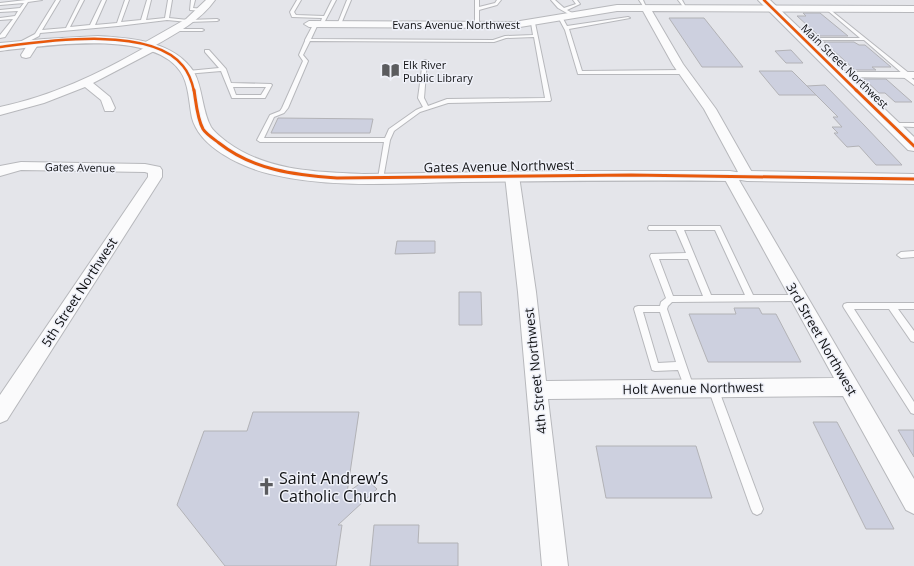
<svg xmlns="http://www.w3.org/2000/svg" width="914" height="566" font-family="'Open Sans',sans-serif">
<rect width="100%" height="100%" fill="#e4e5ea"/>
<g fill="#cdd0df" stroke="#b2b2b6">
<polygon points="803,13 820,13 848,36 819,36 797,16 806,16"/>
<polygon points="669,18 704,18 743,67 702,67"/>
<polygon points="824,42 854,42 859,45 865,45 891,67 872,67 876,70 855,70"/>
<polygon points="791,50 803,63 786,63 775,51"/>
<polygon points="759,71 792,71 816,95 779,95"/>
<polygon points="864,79 886,79 912,102 895,102 885,93 879,93"/>
<polygon points="825,85 864,125 902,165 876,165 859,146 847,147 834,133 838,133 832,127 842,127 833,117 838,117 807,86"/>
<polygon points="278,118 373,119 370,133 271,133"/>
<polygon points="397,241 435,241 435,253 395,254"/>
<polygon points="459,292 481,292 482,325 459,325"/>
<polygon points="734,308 759,308 762,314 776,314 801,362 708,362 689,314 736,314"/>
<polygon points="253,412 359,412 347,493 366,479 377,489 338,525 342,525 336,566 225,566 177,505 204,431 247,431"/>
<polygon points="813,422 837,422 894,529 866,529"/>
<polygon points="898,430 914,430 914,457"/>
<polygon points="596,446 696,446 712,498 606,498"/>
<polygon points="374,525 419,525 418,543 458,543 458,566 370,566"/>
</g>
<g fill="none" stroke-linecap="round" stroke-linejoin="round">
<defs>
<g id="service">
<polygon points="26,0 42,0 28,2 5,37 0,38 0,35 13,19 0,20 0,18 15,16 18,11 0,12 0,10 20,8 24,3 0,5 0,3"/>
<polygon points="56,0 60,0 42,30 66,28 80,0 84,0 70,27 90,25 102,0 106,0 95,25 117,23 125,0 129,0 121,22 141,20 147,0 151,0 146,20 165,18 168,0 172,0 169,18 188,20 217,19 219,20 217,21 188,22 167,20 118,26 40,33 39,36 20,46 16,46 16,44 35,34"/>
<polygon points="191,0 195,0 193,8 203,9 203,11 190,10"/>
<polygon points="297,0 301,0 294,12 296,15 324,16 332,0 336,0 325,21 323,22 321,21 322,18 292,17 290,12"/>
<polygon points="347,0 351,0 341,24 337,25"/>
<polygon points="475,0 479,0 479,7 495,3 497,0 501,0 497,5 479,10 479,26 477,27 475,26"/>
<polygon points="551,0 555,0 564,8 576,4 573,0 577,0 580,4 567,10 574,14 574,16 572,16 558,8"/>
<polygon points="639,0 643,0 647,9 645,9"/>
<polygon points="678,0 682,0 687,9 685,9"/>
<polygon points="828,8 910,74 911,75 909,76 914,80 914,85 902,76 901,75 903,74 864,40 802,40 802,38 860,38 827,10 826,9"/>
<polygon points="558,17 562,17 567,26 628,17 630,18 569,29 582,71 682,70 685,72 682,74 578,74 565,30"/>
<path d="M533 22 535 23 551 100 550 101 448 103 420 112 394 131 390 140 383 179 381 180 378 178 384 142H260L257 140 270 115 280 111 282 108 303 61 299 55 305 41V40L314 23 318 24 311 39 493 40 505 36 533 35 531 23ZM534 37 545 98 447 99 428 106 424 98 427 61 425 60 423 61 418 98 423 107 416 110 389 129 385 138H264L274 117 284 113 288 108 308 61 303 55 310 41 494 42 506 38Z"/>
<polygon points="175,29 202,29 204,30 202,31 173,31 173,30"/>
<path d="M205 50H209L226 69 231 83 271 84 272 85 265 98H232L221 71 186 74 185 73 188 71 219 68 205 52ZM233 87H266L261 95H236Z"/>
<polygon points="892,123 914,123 914,127 890,126 890,124"/>
<path d="M649 226H720L753 295H799L802 296 803 298 802 300 799 301 672 302 668 306 667 309 694 388 692 391 689 392 686 391 678 370 655 371 652 370 634 309 635 307 638 306H660L661 302 666 298 650 256 651 254 686 253 676 230H649L648 228ZM684 230H715L745 295H711ZM659 259H688L703 296H673ZM643 312H660L676 362 658 363Z"/>
<polygon points="914,251 914,257 901,258 897,255 901,252"/>
<polygon points="847,303 914,303 914,309 898,309 914,331 914,342 911,341 889,309 854,309 914,402 914,414 911,413 844,308 843,306 844,304"/>
<polygon points="713,384 716,385 718,388 763,509 761,513 757,515 753,513 751,509 708,388 710,385"/>
</g>
<g id="minor">
<path d="M206 0H215C200 21 177 33 154 46L157 48 156 50 93 83 110 97 115 108 113 111H105L101 100 85 87 44 103 0 115V107C52 96 98 74 144 48L141 46 142 44 186 19Z"/>
<polygon points="617,5 914,6 914,12 652,11 683,64 716,109 754,176 752,179 739,180 914,479 914,514 906,510 843,396 548,399 568,566 542,566 518,292 505,176 507,173 512,172 517,173 519,176 536,292 546,381 834,378 723,176 725,173 738,172 704,109 673,65 643,11 617,11 514,28 309,27 304,24 309,21 514,22"/>
<polygon points="34,40 39,43 30,57 26,58 22,57 21,55 30,41"/>
<polygon points="842,72 914,72 914,78 838,77 837,75 838,73"/>
<polygon points="21,162 145,164 160,167 162,170 162,177 7,420 0,423 0,395 148,177 148,173 145,172 21,170 0,176 0,166"/>
</g>
<path id="tertiary" d="M98 36C132 38 174 41 194 72 203 89 202 111 211 127 215 133 222 138 227 142 266 171 317 172 364 174L560 171H730L736 172 738 176 741 172 747 171 914 174V184L747 181 741 180 738 176 736 180 730 181C641 180 551 181 462 182 397 183 333 189 270 174 242 167 200 148 192 118 189 104 189 83 180 71 151 29 44 46 0 51V43L44 39Z"/>
<polygon id="secondary" points="758,0 770,0 914,137 914,151 908,150"/>
</defs>
<use href="#service" stroke="#b7b8bc" stroke-width="2"/>
<use href="#minor" stroke="#b7b8bc" stroke-width="2"/>
<use href="#tertiary" stroke="#b7b8bc" stroke-width="2"/>
<use href="#secondary" stroke="#b7b8bc" stroke-width="2"/>
<use href="#service" fill="#fbfbfc" fill-rule="evenodd"/>
<use href="#minor" fill="#fbfbfc" fill-rule="evenodd"/>
<use href="#tertiary" fill="#fbfbfc" fill-rule="evenodd"/>
<use href="#secondary" fill="#fbfbfc" fill-rule="evenodd"/>
<defs>
<g id="cycleway-far1">
<polyline points="764,0 857,91"/>
<path d="M0 47C45 41 151 25 183 66 189 73 192 82 194 91"/>
</g>
<g id="cycleway">
<path d="M194 90C196 102 197 118 203 129 206 134 214 139 219 143 253 170 295 175 337 178L631 175 914 179"/>
<polyline points="856,90 914,146"/>
</g>
</defs>
<use href="#cycleway-far1" stroke="#eff1f9" stroke-width="4"/>
<use href="#cycleway" stroke="#eff1f9" stroke-width="5"/>
<use href="#cycleway-far1" stroke="#e8590c" stroke-width="2.5"/>
<use href="#cycleway" stroke="#e8590c" stroke-width="3"/>
</g>
<defs>
<symbol id="library-bare" viewBox="-9 -9 18 18"><path d="M-6-4Q-3-5.5-.7-3.5V5Q-3 3-6 4ZM6-4Q3-5.5 .7-3.5V5Q3 3 6 4Z" fill="#5b5c5f" stroke="#eff1f9" stroke-width="2.5" paint-order="stroke"/></symbol>
<symbol id="church-bare" viewBox="-9 -9 18 18"><path d="M-1.2-6h2.4v3.5h3.3v2.4h-3.3V6h-2.4V-.1h-3.3v-2.4h3.3Z" fill="#5b5c5f" stroke="#eff1f9" stroke-width="2.5" paint-order="stroke"/></symbol>
</defs>
<g fill-rule="evenodd">
<use href="#library-bare" x="378" y="58" width="25" height="25"/>
<use href="#church-bare" x="254" y="474" width="25" height="25"/>
</g>
<g text-anchor="middle" dominant-baseline="central" stroke-width="3" stroke-linejoin="round" paint-order="stroke">
<g font-size="11" fill="#111214" stroke="#eff1f9">
<text x="456" y="24">Evans Avenue Northwest</text>
<text transform="translate(845 66) rotate(44)">Main Street Northwest</text>
<text transform="translate(80 167) rotate(1)">Gates Avenue</text>
</g>
<g font-size="11" fill="#111214" stroke="#eff1f9" text-anchor="start">
<text x="403" y="64">Elk River<tspan x="403" dy="13">Public Library</tspan></text>
</g>
<g font-size="13" fill="#111214" stroke="#eff1f9">
<text transform="translate(499 166) rotate(-1)">Gates Avenue Northwest</text>
<text transform="translate(79 292) rotate(-57)">5th Street Northwest</text>
<text transform="translate(822 339) rotate(60)">3rd Street Northwest</text>
<text transform="translate(535 371) rotate(-96)">4th Street Northwest</text>
<text transform="translate(693 388) rotate(-1)">Holt Avenue Northwest</text>
</g>
<g font-size="16" fill="#111214" stroke="#eff1f9" text-anchor="start">
<text x="279" y="478">Saint Andrew’s<tspan x="279" dy="18">Catholic Church</tspan></text>
</g>
</g>
</svg>
